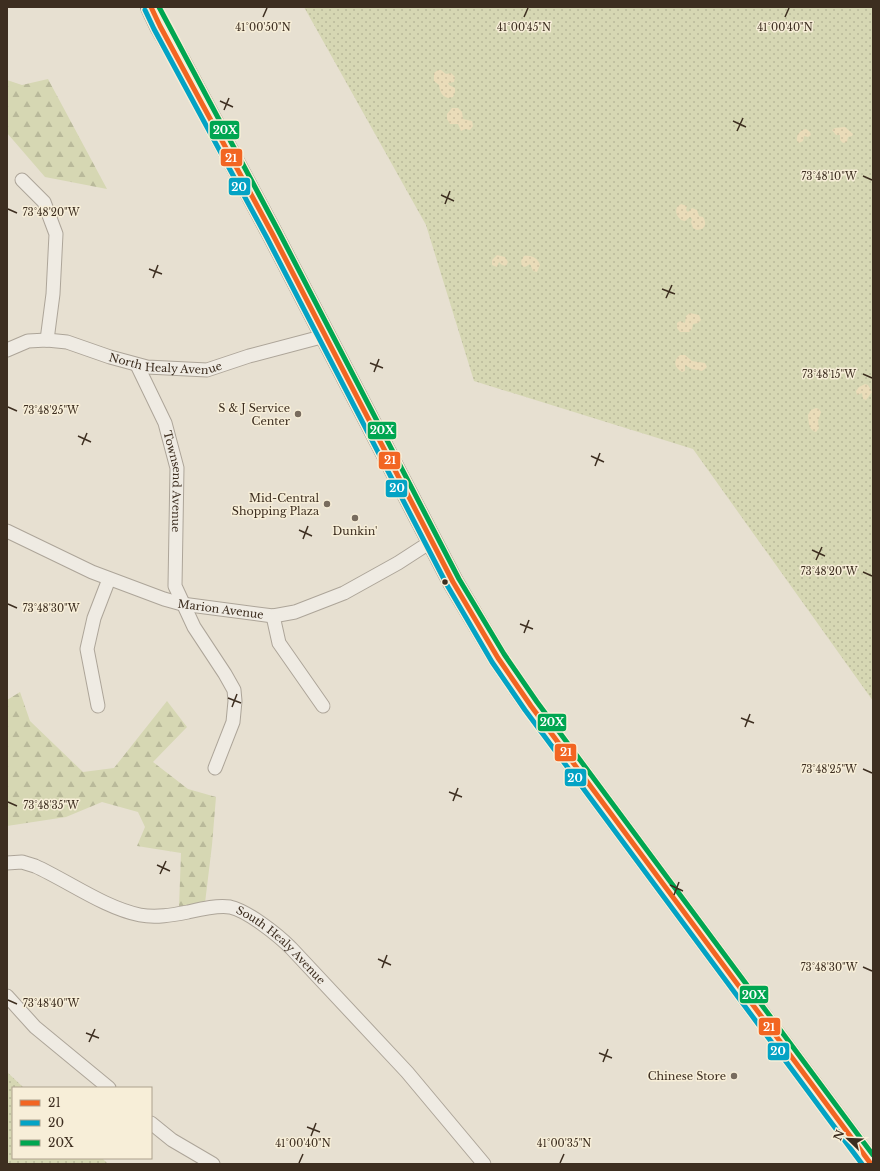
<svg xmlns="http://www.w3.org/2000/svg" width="880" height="1171" font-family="'Libre Baskerville',serif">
<defs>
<pattern id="grass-dots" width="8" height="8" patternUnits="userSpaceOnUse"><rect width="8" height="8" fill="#d6d7b3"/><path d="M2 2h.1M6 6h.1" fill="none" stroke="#b9b99a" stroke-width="1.8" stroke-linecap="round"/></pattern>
<pattern id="forest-firs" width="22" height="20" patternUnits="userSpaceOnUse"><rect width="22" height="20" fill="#d6d7b3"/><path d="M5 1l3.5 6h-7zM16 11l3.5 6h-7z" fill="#b9b99a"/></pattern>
<pattern id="sand-dots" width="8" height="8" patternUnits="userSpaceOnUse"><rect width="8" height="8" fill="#eadcb9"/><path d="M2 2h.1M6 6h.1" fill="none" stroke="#cabd9f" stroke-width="1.8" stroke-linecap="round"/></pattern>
</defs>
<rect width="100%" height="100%" fill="#e7e0d1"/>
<g fill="url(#grass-dots)">
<polygon points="304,7 873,7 873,701 693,449 474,381 426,225"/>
<polygon points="7,1072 24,1088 13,1088 13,1158 102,1158 108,1164 7,1164"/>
</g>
<g fill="url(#forest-firs)">
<polygon points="48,79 107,189 45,177 7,133 7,80 22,85"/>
<polygon points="20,692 30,721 83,772 114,768 167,701 187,727 153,762 188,789 216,797 212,845 205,903 179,907 181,853 137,846 145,827 138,812 102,802 66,817 7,826 7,700"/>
</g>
<g fill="url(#sand-dots)">
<path d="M438 70H441L446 74 451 73 455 77 454 82 448 83 449 85 455 88V92L453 97 448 98C441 96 440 91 439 85L434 81V73Z"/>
<polygon points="452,108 458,108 462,112 463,119 472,121 473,126 470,130 465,129 461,131 458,124 450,124 447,119 447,114"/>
<polygon points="845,127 853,134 852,136 848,137 847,142 843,143 840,140 840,135 836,135 832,130 835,128"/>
<path d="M806 129 810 132 811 135 808 137 804 136 803 141 799 143 797 141C796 135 800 130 806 129Z"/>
<path d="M681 204 687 206 686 210 688 212 692 208 697 210 699 216 703 217C706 222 706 226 702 229L697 230 693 228 691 222 692 219 690 217 685 221 681 220C677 216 675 213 677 207Z"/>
<polygon points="497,255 505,257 508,262 506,266 502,265 499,262 497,267 492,265 492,260"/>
<path d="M524 256C531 255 538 258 540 265L537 272 533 271 530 264 525 267 522 266 521 261Z"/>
<polygon points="690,313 699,315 701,320 698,323 693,324 692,329 689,332 680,332 677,328 677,323 680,321 685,323 686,316"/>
<path d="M680 355H685L692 361 705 363 707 367 702 371 692 369 685 365V371L682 372C674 368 673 360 680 355Z"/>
<polygon points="865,384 868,385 872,392 866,400 863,399 862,393 857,395 856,391 859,387"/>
<path d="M816 408 819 409 821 412 818 421 819 428 816 432C808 430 809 422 808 415L811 410Z"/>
</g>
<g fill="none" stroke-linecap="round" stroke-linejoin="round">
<defs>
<g id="street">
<polyline points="22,180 44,202 56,234 53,294 47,340"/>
<path id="s1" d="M7 350 28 341 47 340 67 342 110 357 147 367 207 370 249 356 325 336"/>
<path id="s2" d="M137 365 165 423 177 468 175 586 194 627 225 674 234 690 235 701 233 722 215 768"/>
<path id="s3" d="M7 531 92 572 164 599 182 604 273 616 295 612 344 593 398 563 432 541"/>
<polyline points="273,616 279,643 323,706"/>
<polyline points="98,706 87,649 94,618 109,579"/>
<path id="s4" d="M7 863 22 862 35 866C68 881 105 908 140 915 156 918 172 915 188 912 201 909 217 905 230 907 248 911 278 935 291 948L407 1072 484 1164"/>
<polyline points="7,996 35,1027 109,1088"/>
<polyline points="151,1123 172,1140 213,1164"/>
</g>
<polyline id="primary" points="151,7 160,26 180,61 273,235 453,582 498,658 531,706 871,1164"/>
</defs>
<use href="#street" stroke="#ada599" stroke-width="15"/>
<use href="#primary" stroke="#928b80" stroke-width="22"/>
<use href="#street" stroke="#efebe3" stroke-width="13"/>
<use href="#primary" stroke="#e6e1d4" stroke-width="20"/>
<defs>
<polyline id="bus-1" points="151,7 160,26 273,235 453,582 498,658 531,706 871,1164"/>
<polyline id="bus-2" points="145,10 154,29 267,238 447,585 492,662 525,710 862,1164"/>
<polyline id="bus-3" points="159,7 279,232 459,579 504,654 537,702 873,1155"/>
</defs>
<use href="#bus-1" stroke="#f7eed8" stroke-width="8"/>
<use href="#bus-2" stroke="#f7eed8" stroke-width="8"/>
<use href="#bus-3" stroke="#f7eed8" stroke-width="8"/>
<use href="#bus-1" stroke="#f26522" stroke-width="5"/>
<use href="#bus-2" stroke="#03a3c5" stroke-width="5"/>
<use href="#bus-3" stroke="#00a651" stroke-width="5"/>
</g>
<path fill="none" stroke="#3d2e20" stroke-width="1.5" d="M263 17 267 8M524 17 528 8M785 17 789 8M220 101 233 107M224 110 229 98M733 121 746 127M737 131 743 118M863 176 872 180M441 195 454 201M445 204 450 191M8 209 17 213M149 269 162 274M153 278 158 265M662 289 675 294M666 298 672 285M370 363 383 368M374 372 379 359M863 374 872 378M8 407 17 411M78 436 91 442M82 445 87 433M591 456 604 462M595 466 600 453M299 530 312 536M303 539 308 526M812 550 825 556M816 560 822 547M863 572 872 576M8 604 17 608M520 624 533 629M524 633 529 620M228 698 241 703M232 707 237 694M741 718 754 723M745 727 750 714M863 769 872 773M449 792 462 797M453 801 458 788M8 802 17 806M157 865 170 871M160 874 166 861M670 885 683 891M674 895 679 882M378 959 391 965M863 967 872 971M382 968 387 955M8 1000 17 1004M86 1033 99 1038M89 1042 95 1029M599 1053 612 1058M603 1062 608 1049M307 1127 320 1132M311 1136 316 1123M299 1163 303 1154M560 1163 564 1154"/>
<g fill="#786c5e" stroke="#f7eed8" stroke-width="1.5">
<circle cx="298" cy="414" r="4"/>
<circle cx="327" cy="504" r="4"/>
<circle cx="355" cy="518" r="4"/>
<circle cx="734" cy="1076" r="4"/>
</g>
<circle fill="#3d2e20" stroke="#f7eed8" stroke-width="1.5" cx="445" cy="582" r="3.5"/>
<g text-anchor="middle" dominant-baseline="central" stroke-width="3" stroke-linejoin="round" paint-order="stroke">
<g font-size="11" fill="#3d2e20" stroke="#f7eed8">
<text stroke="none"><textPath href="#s1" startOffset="164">North Healy Avenue</textPath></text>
<text stroke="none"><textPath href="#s2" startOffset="124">Townsend Avenue</textPath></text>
<text stroke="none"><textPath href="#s3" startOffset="229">Marion Avenue</textPath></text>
<text stroke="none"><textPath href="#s4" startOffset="300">South Healy Avenue</textPath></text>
</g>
<g font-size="11" fill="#3d2e20" stroke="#f7eed8" text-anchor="end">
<text x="290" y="408">S &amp; J Service<tspan x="290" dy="13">Center</tspan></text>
<text x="319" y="498">Mid-Central<tspan x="319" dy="13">Shopping Plaza</tspan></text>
<text x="355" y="531" text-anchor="middle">Dunkin'</text>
<text x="726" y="1076">Chinese Store</text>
</g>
</g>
<g font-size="10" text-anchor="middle" fill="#3d2e20" stroke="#f7eed8" stroke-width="3" stroke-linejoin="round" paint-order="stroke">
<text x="263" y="31">41°00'50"N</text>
<text x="524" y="31">41°00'45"N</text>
<text x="785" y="31">41°00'40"N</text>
<text x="829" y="180">73°48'10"W</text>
<text x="51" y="216">73°48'20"W</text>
<text x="829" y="378">73°48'15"W</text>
<text x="51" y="414">73°48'25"W</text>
<text x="829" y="575">73°48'20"W</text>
<text x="51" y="612">73°48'30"W</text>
<text x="829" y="773">73°48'25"W</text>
<text x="51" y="809">73°48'35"W</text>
<text x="829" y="971">73°48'30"W</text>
<text x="51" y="1007">73°48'40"W</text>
<text x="303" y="1147">41°00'40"N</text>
<text x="564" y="1147">41°00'35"N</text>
</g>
<g stroke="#f7eed8" stroke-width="1.5">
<rect x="209" y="120" width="31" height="20" rx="4" fill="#00a651"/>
<rect x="220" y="148" width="23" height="19" rx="4" fill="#f26522"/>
<rect x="228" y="177" width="23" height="19" rx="4" fill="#03a3c5"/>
<rect x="367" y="421" width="30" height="19" rx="4" fill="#00a651"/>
<rect x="378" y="451" width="23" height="19" rx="4" fill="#f26522"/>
<rect x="385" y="479" width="23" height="19" rx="4" fill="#03a3c5"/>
<rect x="537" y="713" width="30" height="19" rx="4" fill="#00a651"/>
<rect x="554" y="743" width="23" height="19" rx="4" fill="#f26522"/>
<rect x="564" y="768" width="23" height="19" rx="4" fill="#03a3c5"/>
<rect x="739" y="985" width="30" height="19" rx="4" fill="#00a651"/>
<rect x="758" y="1017" width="23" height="19" rx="4" fill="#f26522"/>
<rect x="767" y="1042" width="23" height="19" rx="4" fill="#03a3c5"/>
</g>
<g font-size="11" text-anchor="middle" font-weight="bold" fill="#fff">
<text x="225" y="134">20X</text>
<text x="231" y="162">21</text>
<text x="239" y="191">20</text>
<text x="382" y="434">20X</text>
<text x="390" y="464">21</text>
<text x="397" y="492">20</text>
<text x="552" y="726">20X</text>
<text x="566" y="756">21</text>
<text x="575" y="782">20</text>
<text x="754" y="999">20X</text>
<text x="769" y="1031">21</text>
<text x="778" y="1055">20</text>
</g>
<rect width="880" height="1171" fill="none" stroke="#3d2e20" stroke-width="16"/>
<rect x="12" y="1087" width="140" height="72" fill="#f7eed8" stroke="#ada18e"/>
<rect x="20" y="1100" width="20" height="6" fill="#f26522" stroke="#ada18e"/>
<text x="48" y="1107" font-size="12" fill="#3d2e20">21</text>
<rect x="20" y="1120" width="20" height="6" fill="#03a3c5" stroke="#ada18e"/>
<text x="48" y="1127" font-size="12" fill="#3d2e20">20</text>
<rect x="20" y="1140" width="20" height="6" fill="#00a651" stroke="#ada18e"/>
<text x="48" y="1147" font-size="12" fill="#3d2e20">20X</text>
<g transform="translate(848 1139) rotate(293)" stroke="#f7eed8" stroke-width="3" paint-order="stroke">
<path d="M0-3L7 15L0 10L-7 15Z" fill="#3d2e20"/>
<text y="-6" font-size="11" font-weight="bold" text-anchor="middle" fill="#3d2e20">N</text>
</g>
</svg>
